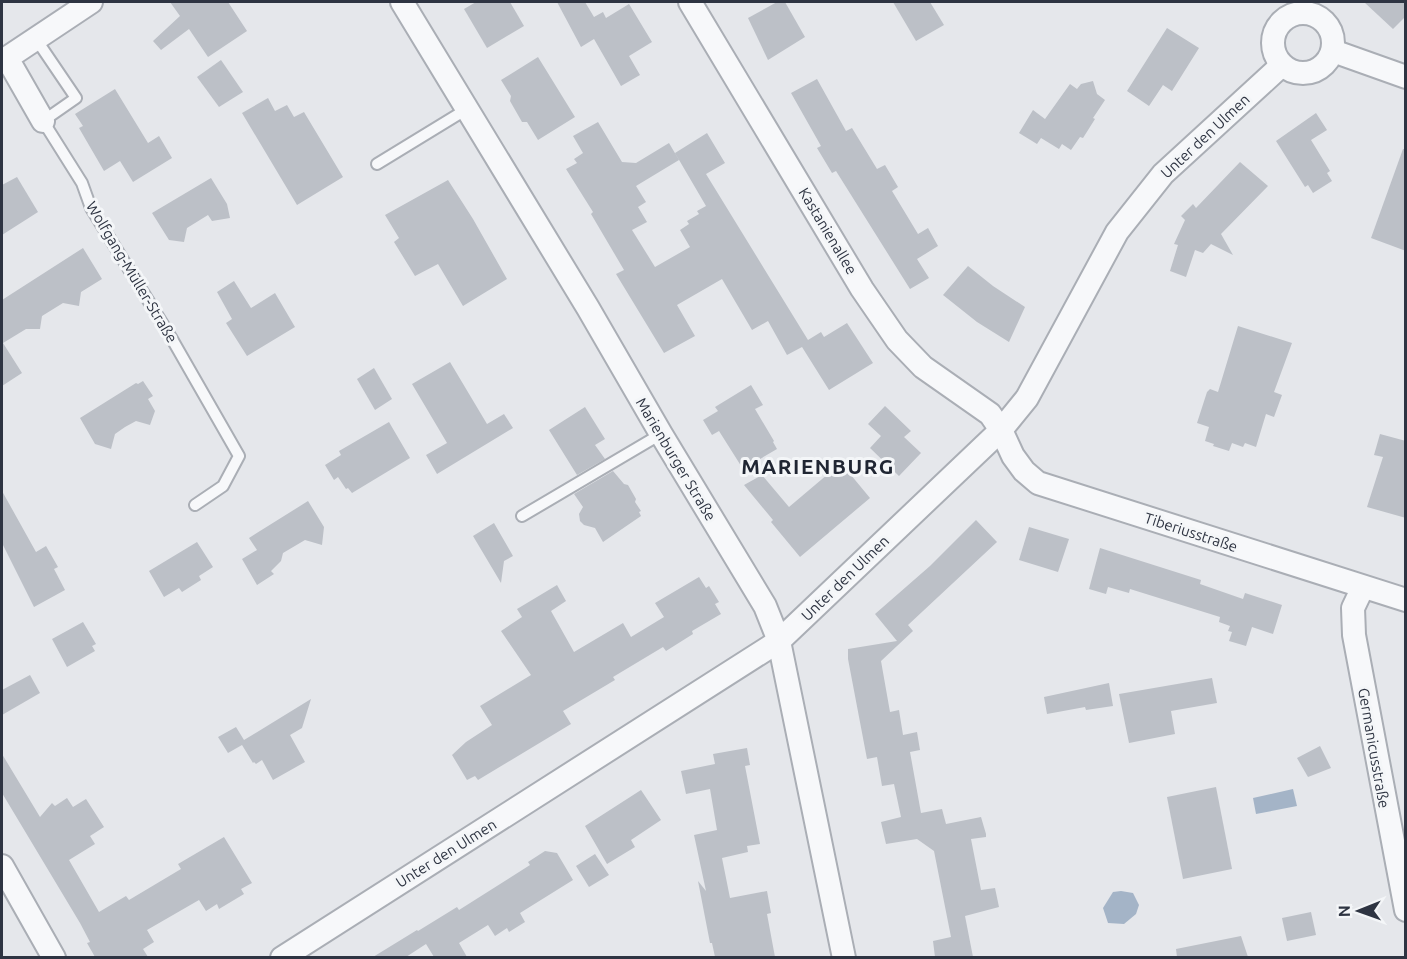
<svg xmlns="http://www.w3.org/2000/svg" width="1407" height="959" font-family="Ubuntu,sans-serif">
<rect width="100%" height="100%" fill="#e5e7eb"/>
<g fill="#a4b4c7">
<polygon points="1293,789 1297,806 1256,814 1253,798"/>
<polygon points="1121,891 1133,893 1139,905 1136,914 1124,924 1108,923 1103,908 1113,892"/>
</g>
<g fill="#bcc0c7">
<polygon points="170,2 228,2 247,31 208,57 189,29 161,50 153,41 180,16"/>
<polygon points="476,2 510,2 524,26 487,48 464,9"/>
<polygon points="557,2 585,2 594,17 603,12 606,18 629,4 652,42 629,56 640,75 621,86 594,39 581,47"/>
<polygon points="777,2 785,2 805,37 768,60 748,18"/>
<polygon points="893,2 930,2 944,25 916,41"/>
<polygon points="1364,2 1406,2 1406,16 1393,29"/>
<polygon points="1167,28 1199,48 1172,91 1163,85 1149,106 1127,91"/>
<polygon points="538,57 575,117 538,140 527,122 522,122 510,101 511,96 501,80"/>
<polygon points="221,60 243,92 219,107 197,77"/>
<polygon points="817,79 846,131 852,128 877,169 885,165 898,187 892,191 918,234 928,228 938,246 917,259 929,278 910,289 836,171 832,173 817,148 821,146 791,93"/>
<polygon points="1093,81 1097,94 1105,100 1093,118 1095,119 1083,138 1080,137 1071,150 1062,144 1059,149 1041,138 1037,144 1019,133 1033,110 1045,119 1070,84 1077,89 1081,84"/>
<polygon points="115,89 148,143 159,136 172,158 133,182 120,161 104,171 79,128 83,126 75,114"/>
<polygon points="268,98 275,111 287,105 294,117 304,112 343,177 297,205 242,113"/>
<polygon points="1316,113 1327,130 1311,140 1330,171 1327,173 1332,181 1313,193 1308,185 1305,187 1276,141"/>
<polygon points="598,122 622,162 636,163 669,143 679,160 636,186 646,202 638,207 647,222 632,230 655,267 690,247 680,230 689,224 687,221 699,214 697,211 706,206 675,153 707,133 725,163 706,174 808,340 821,332 824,337 847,323 873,363 829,390 802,347 787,355 768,321 752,330 722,279 677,305 695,336 664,353 616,274 624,270 591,214 593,212 566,169 577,163 574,159 583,153 573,136"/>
<polygon points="1403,149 1406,149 1406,251 1371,238"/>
<polygon points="1240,162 1268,186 1221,234 1233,255 1211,244 1203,253 1195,250 1186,277 1170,271 1178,245 1174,244 1185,220 1181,216 1193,204 1196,208"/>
<polygon points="17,177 38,212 2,235 2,185"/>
<polygon points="211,178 227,204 230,218 212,221 208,215 187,228 184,242 169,240 152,213"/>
<polygon points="448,180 473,219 507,279 463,306 438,264 415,276 394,242 399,238 385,215"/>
<polygon points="83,248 102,279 81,292 79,306 63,303 42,316 40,329 26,329 3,343 22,373 2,386 2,300"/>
<polygon points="968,266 993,286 1025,307 1009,342 977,322 943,295"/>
<polygon points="234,281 251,308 275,293 295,327 247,356 226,323 232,319 217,292"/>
<polygon points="1238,326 1292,343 1274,392 1282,395 1274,417 1266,414 1256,447 1245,443 1243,447 1232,443 1229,451 1213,446 1214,444 1205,441 1209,427 1197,423 1207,392 1210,389 1218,392"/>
<polygon points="450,362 487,424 504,414 513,428 437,474 426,455 447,443 412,384"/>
<polygon points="374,368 392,399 375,410 357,379"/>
<polygon points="143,381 153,396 148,399 155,411 150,425 136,421 125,427 115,434 111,449 95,444 80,418 136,383 138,384"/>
<polygon points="751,385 763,405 755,409 774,441 773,442 777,449 743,469 719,431 712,435 703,420 718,411 715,407"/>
<polygon points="885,406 911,431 904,437 921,453 899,476 870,448 881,436 868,424"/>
<polygon points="585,407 605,439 595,445 605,459 577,475 549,430"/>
<polygon points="389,422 410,458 352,493 348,488 346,489 338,477 334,480 325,465 341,455 339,451"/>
<polygon points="1380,434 1406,441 1406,518 1367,507 1383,457 1374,455"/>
<polygon points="841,463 870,498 800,557 771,522 773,520 744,485 762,475 789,507"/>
<polygon points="613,471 624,484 628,485 636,499 635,502 641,511 639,512 641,516 603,542 595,528 584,525 580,521 579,514 583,507 574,494"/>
<polygon points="2,491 36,552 46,546 58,567 54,569 65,590 34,607 2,543"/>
<polygon points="308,501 324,527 322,545 305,540 283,553 281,561 271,571 274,574 257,585 242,559 257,550 249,538"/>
<polygon points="976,520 997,542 908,625 913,631 881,661 890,712 899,710 903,735 917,732 920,750 910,752 921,813 942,809 946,824 981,817 986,834 986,837 971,839 981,890 995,888 999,907 965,916 973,957 935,957 933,941 951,937 934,851 917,839 886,844 881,822 901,817 894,784 882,786 877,757 867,759 848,659 848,649 897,641 875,614 930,566"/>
<polygon points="494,523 513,556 504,561 501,583 473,536"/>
<polygon points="1029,527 1069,539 1058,572 1019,560"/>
<polygon points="197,542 213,567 199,576 201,580 182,592 179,588 164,597 149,571"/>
<polygon points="1100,548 1201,580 1200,584 1243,599 1245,593 1282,605 1273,634 1252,627 1246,646 1229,641 1232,632 1228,631 1230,626 1219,622 1220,617 1130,589 1129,593 1108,587 1106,594 1089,589"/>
<polygon points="699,577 706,588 709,586 719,602 715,604 721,614 692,631 693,634 666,651 663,647 613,677 615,680 563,711 571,724 478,780 475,776 467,780 452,755 466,742 492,725 480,706 531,675 501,631 522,617 517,609 557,585 566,601 551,611 574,652 623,623 631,637 664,617 655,603"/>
<polygon points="83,622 96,644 92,646 95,651 67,667 52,639"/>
<polygon points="30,675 40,693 2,715 2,690"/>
<polygon points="1212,678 1217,703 1171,711 1175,734 1129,743 1119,694"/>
<polygon points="1109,683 1113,706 1086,710 1085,707 1047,714 1044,697"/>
<polygon points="311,699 302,728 290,735 305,762 273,780 262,760 256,764 254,762 253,763 242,745 228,753 218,737 236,727 244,740"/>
<polygon points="1320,746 1331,768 1308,777 1297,758"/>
<polygon points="747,748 750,765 745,766 760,844 747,846 748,852 722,858 730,898 767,891 771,913 767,914 775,957 715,957 712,943 710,943 698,881 706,891 694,835 717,830 710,789 686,794 681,771 715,764 713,754"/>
<polygon points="2,754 40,817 52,803 55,806 67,798 73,807 86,799 104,827 90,836 95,844 69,860 99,912 126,896 129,900 181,869 178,864 224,837 252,883 241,889 244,894 219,909 217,904 206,911 199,900 147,930 154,942 143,949 148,957 95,957 87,943 90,942 80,923 2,793"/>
<polygon points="1216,787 1232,869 1183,879 1167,797"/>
<polygon points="641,790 661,820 631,840 635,847 607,864 585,826"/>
<polygon points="545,851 557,853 573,880 520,913 525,922 509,932 507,928 495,936 488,925 459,943 467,957 434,957 426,944 406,957 373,957 417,930 419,932 418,931 457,907 459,910 530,865 528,862"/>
<polygon points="595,854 609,875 589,887 576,866"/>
<polygon points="1311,912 1316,935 1287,941 1282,918"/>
<polygon points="1241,936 1248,957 1177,957 1176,949"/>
</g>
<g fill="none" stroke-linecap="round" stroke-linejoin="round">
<defs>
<g id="lane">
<polyline points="36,39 76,98 43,121 82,183 91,208 172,339 239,456 223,486 195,505"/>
<polyline points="377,164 467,109"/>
<polyline points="522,516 661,434"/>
</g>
<g id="street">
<polyline points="402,2 588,308 661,434 765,606 779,641 844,958"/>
<polyline points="690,2 862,289 897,340 923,367 990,414 1001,430 1013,456 1024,471 1038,483 1406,600"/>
<circle cx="1303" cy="43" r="30"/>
<polyline points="1333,51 1406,77"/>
<polyline points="43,121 7,58 91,2"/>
<polyline points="1363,587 1353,608 1354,635 1406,910"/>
<polyline points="2,866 54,958"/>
<polyline points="282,958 779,641 1001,430 1027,398 1117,232 1163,174 1282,65"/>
</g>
</defs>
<use href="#lane" stroke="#aaaeb5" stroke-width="14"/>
<use href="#street" stroke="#aaaeb5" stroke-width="26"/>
<use href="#lane" stroke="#f7f8fa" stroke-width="10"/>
<use href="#street" stroke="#f7f8fa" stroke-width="22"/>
</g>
<g text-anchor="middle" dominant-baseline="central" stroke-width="6" stroke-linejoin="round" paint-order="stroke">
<g font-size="15" fill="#2e3442" stroke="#f4f6f8">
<text transform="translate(1205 136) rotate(-43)">Unter den Ulmen</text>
<text transform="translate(828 231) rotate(59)">Kastanienallee</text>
<text transform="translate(132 272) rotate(59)">Wolfgang-Müller-Straße</text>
<text transform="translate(676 459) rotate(59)">Marienburger Straße</text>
<text transform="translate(1191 532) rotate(18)">Tiberiusstraße</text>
<text transform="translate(845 578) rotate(-44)">Unter den Ulmen</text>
<text transform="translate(1374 748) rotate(80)">Germanicusstraße</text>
<text transform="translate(446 853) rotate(-32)">Unter den Ulmen</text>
</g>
<g font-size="21" font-weight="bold" letter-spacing="1.5" fill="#202633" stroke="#f4f6f8">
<text x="818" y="466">MARIENBURG</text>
</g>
</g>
<rect width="1407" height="959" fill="none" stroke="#2e3442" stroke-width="6"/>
<g transform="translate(1359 911) rotate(269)" stroke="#f4f6f8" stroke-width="4.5" paint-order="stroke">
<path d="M0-4.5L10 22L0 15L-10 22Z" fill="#2e3442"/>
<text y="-9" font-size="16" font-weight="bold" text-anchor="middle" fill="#2e3442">N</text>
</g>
</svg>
